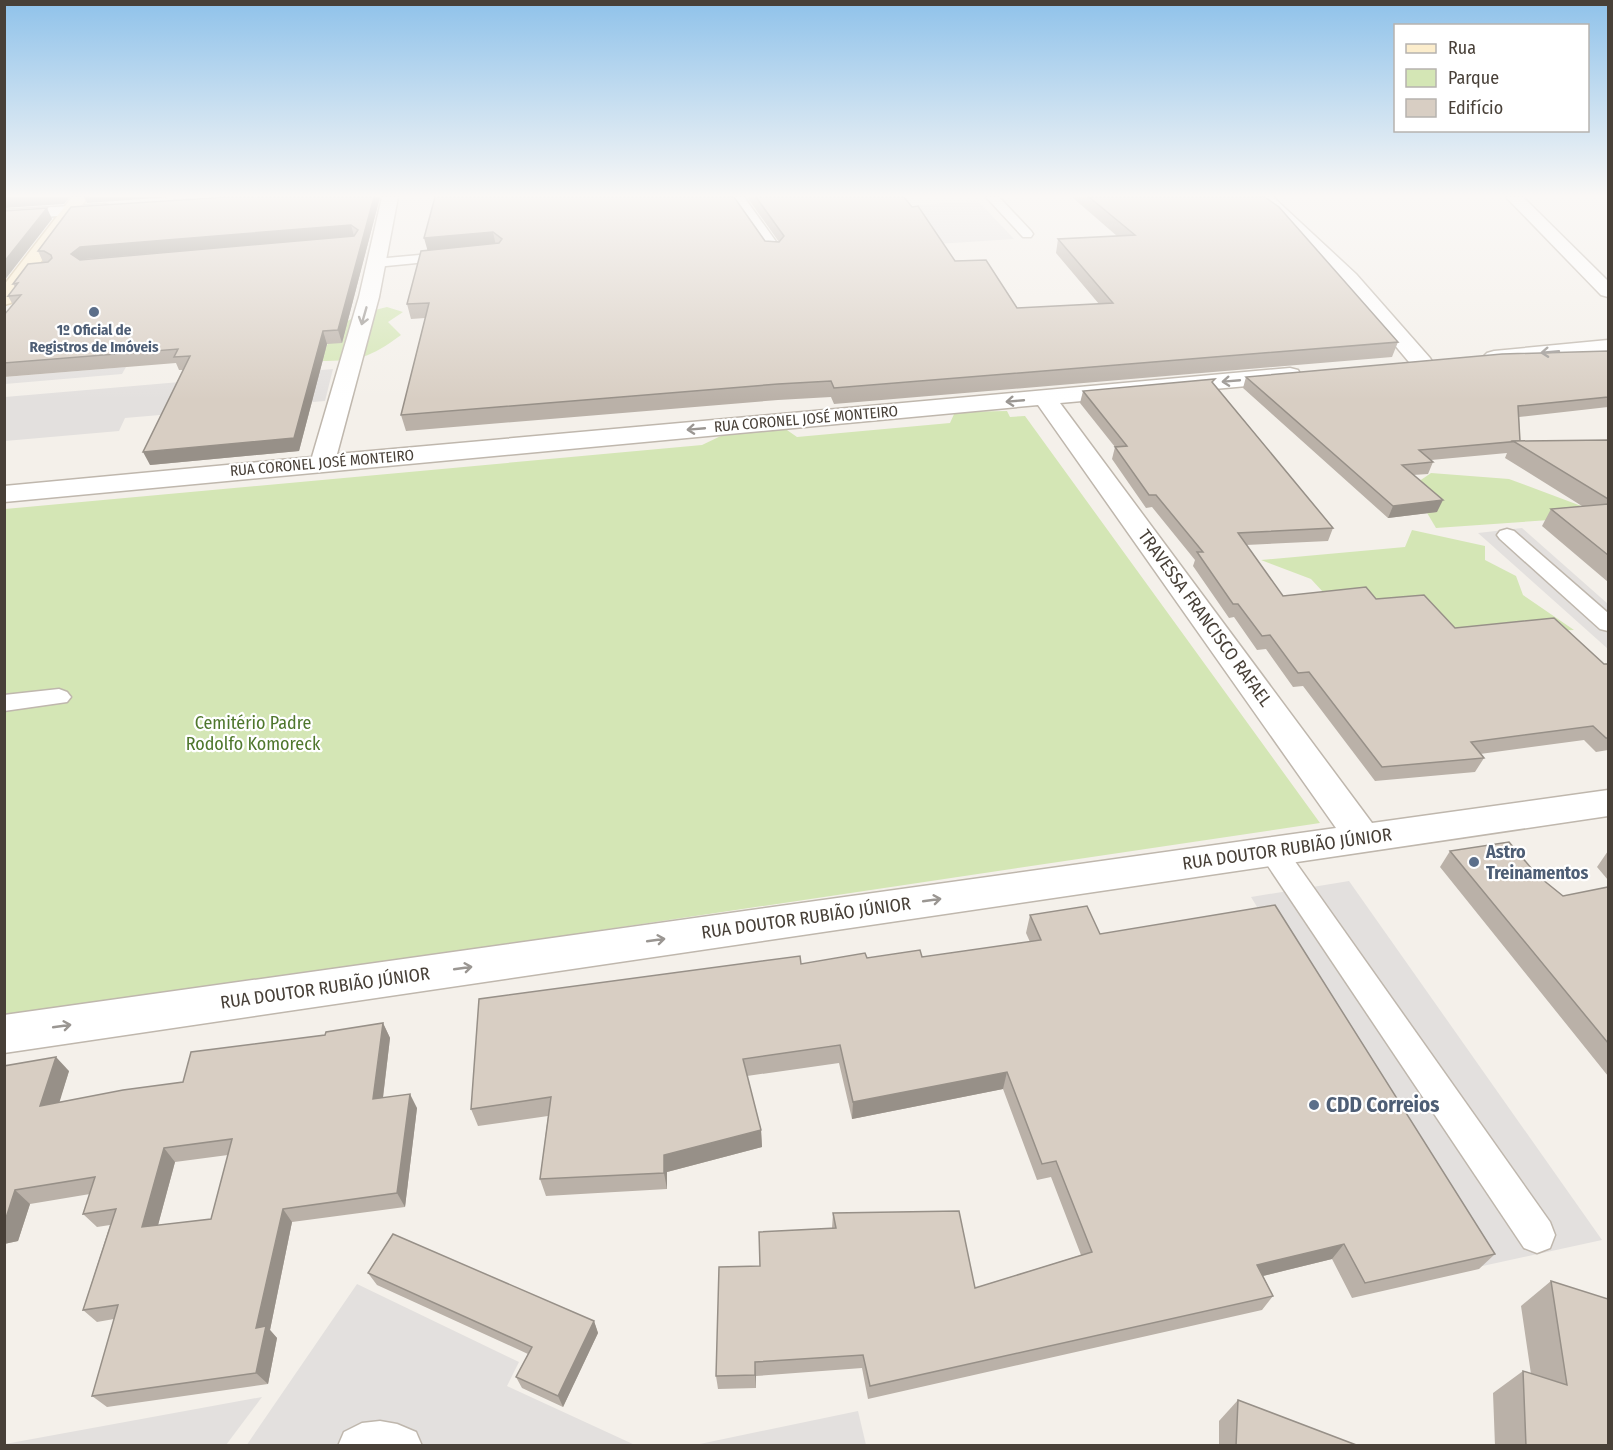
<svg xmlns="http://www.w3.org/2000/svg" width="1613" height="1450" font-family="'Fira Sans Condensed',sans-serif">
<rect width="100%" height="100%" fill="#f4f0ea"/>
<g fill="#d4e6b5">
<path d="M387 307 403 312 388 322 401 335C370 358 358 361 320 361 335 323 348 316 387 307Z"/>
<polygon points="1007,411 1010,417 1025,416 1320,823 5,1019 5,509 702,445 725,434 784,428 797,437 950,423 955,412"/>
<polygon points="1431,473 1509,479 1608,516 1436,528 1423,506 1418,482"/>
<polygon points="1412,530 1485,546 1485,560 1516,576 1523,595 1574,630 1463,634 1419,604 1335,605 1311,579 1261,560 1405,547"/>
</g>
<g fill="#e3e0de">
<polygon points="978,201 1014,239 937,244 913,214 924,213 917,205"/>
<polygon points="126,367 122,374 5,384 5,377"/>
<polygon points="333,369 325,401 125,418 119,431 5,441 5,397"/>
<polygon points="1522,528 1608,604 1608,649 1478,533"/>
<polygon points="1349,881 1602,1240 1478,1267 1251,897"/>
<polygon points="357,1284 519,1362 507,1386 635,1445 246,1446"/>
<polygon points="262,1397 226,1445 5,1445 5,1444"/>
<polygon points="858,1411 866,1445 695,1445"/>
</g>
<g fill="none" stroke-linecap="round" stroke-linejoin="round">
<defs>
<g id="service">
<polygon points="986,197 999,197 1031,231 1033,234 1031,237 1023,237"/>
<polygon points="452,252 458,256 457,259 376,267 369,263 376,259"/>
<polygon points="1507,529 1514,531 1608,613 1608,631 1600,629 1500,539 1497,535 1500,531"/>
<polygon points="59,689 67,692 71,697 67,702 4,711 4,695"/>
<polygon points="1272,840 1282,843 1550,1222 1555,1235 1550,1248 1537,1253 1524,1248 1262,857 1259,850 1262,843"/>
<polygon points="380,1421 397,1424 416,1432 422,1446 338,1446 344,1432 362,1423"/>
</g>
<g id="minor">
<polygon points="382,197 398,197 379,297 337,454 1290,368 1298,370 1301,375 1298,380 1290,382 1060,403 1372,823 1608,790 1608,816 4,1053 4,1015 1336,828 1038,405 4,502 4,486 312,457 359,297"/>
<polygon points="728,197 744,197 782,250 779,254 767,254"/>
<polygon points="1256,197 1273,197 1356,274 1430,358 1433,363 1430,368 1422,369 1414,368 1342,282"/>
<polygon points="1506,197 1523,197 1608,281 1608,297 1601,295"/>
<polygon points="1608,340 1608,352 1494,363 1487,361 1483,357 1487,353 1494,351"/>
</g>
<polygon id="tertiary" points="105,204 111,206 113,209 111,212 4,220 4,210"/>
<polygon id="secondary" points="72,197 88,197 11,303 4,305 4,285"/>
</defs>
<use href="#service" stroke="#bfb7ad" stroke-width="3"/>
<use href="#minor" stroke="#bfb7ad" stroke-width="3"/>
<use href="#tertiary" stroke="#bfb7ad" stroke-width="3"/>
<use href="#secondary" stroke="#d2bf9b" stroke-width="3"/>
<use href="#service" fill="#fff" fill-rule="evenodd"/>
<use href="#minor" fill="#fff" fill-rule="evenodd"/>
<use href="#tertiary" fill="#fff" fill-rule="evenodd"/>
<use href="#secondary" fill="#fcedcc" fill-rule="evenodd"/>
</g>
<g fill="#bab1a8" fill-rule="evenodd">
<path d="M229 197H380L342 343 327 344 299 451 150 465 184 370H179L176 363 4 377V315L13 305 8 296 15 287 13 284 43 262 38 251ZM285 242 84 259H85Z"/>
<polygon points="435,197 765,241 779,242 747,197 904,197 955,261 1017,308 1099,304 1056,253 1058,239 1117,236 1072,197 1265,197 1398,342 1392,357 834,404 831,397 778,400 406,431 401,415 425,318 411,319 407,304 427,250"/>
<polygon points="1608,351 1608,407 1519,417 1520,441 1608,440 1608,582 1542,526 1551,509 1582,506 1505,458 1507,453 1431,460 1433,462 1428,474 1413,475 1437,512 1388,518 1243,388 1246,377"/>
<polygon points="1213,383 1333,528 1328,541 1246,545 1283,596 1376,599 1455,628 1604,664 1608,664 1608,750 1596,752 1584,740 1480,754 1484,758 1475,772 1375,781 1303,686 1293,687 1266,649 1257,650 1234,617 1229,618 1193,566 1195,560 1152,507 1146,508 1112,459 1115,447 1080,403 1083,391"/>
<polygon points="1450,851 1537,875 1563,896 1608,887 1608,1076 1440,867"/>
<polygon points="1608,851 1608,880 1597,867"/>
<polygon points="1030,915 1100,934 1495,1254 1479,1269 1352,1298 1332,1259 1263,1276 1273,1296 1262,1310 868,1399 862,1368 756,1376 756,1388 718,1389 716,1376 760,1266 832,1228 833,1213 975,1288 1081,1255 1051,1177 1037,1180 1003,1089 852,1119 839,1063 747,1076 761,1130 762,1147 667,1172 667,1189 546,1196 540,1179 548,1116 478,1126 471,1109 801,964 867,958 922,957 1030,942 1026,933"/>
<path d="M383 1023 390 1038 383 1098 417 1108 405 1207 292 1222 270 1330 277 1338 268 1384 107 1407 92 1396 114 1319 97 1322 83 1310 110 1225 97 1227 83 1214 90 1194 30 1204 18 1241 4 1244V1066L69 1071 59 1102 183 1082 325 1035ZM228 1155 211 1219 158 1225 175 1162Z"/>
<polygon points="368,1273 594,1321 598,1333 563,1407 522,1388 516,1377 528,1354 377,1285"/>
<polygon points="1551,1281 1608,1446 1495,1446 1493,1393 1523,1371 1531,1374 1521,1306"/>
<polygon points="1238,1400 1359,1446 1219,1446 1219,1421"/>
</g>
<g fill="#979088">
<polygon points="4,197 70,197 64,204 4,208"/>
<polygon points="84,197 172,197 87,203"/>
<polygon points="374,197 380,197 342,343 338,330"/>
<polygon points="47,208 52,219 4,281 4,262"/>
<polygon points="351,225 354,236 85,259 76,266 71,254 80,247"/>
<polygon points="493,232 496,246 428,252 424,238"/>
<polygon points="323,331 327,344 299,451 150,465 143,452"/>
<polygon points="1443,500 1437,512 1388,518 1393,506"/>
<polygon points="383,1023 390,1038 381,1113 373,1099"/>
<polygon points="56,1057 69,1071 54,1120 40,1106"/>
<polygon points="1007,1072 1003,1089 852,1119 853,1102"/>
<polygon points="410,1094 417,1108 405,1207 397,1193"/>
<polygon points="761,1130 762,1147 667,1172 667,1189 664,1173 664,1155"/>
<polygon points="164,1148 175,1162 154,1240 142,1227"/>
<polygon points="15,1190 30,1204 18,1241 4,1244 4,1224"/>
<polygon points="283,1209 292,1222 270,1330 277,1338 268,1384 256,1373 256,1328"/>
<polygon points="1344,1244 1332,1259 1246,1280 1257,1265"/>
<polygon points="594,1321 598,1333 563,1407 558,1396"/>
<polygon points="755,1362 756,1376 756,1388 755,1375"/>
</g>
<g fill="#d8cec3" stroke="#979088" stroke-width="1.5" fill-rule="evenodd">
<path d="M229 197H374L338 330 323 331 294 438 143 452 190 356 174 357 178 349 4 363V315L21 295 8 296 18 283 13 284 28 264 48 262 52 258 51 255 44 251H38L71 207ZM351 225 358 230 354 236 80 260 71 254 80 247Z"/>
<polygon points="435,197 734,197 765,241 779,242 784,236 756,197 904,197 912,207 918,206 955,261 986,260 1017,308 1113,303 1058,239 1135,235 1089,197 1265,197 1279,207 1398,342 834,388 831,381 778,384 401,415 429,303 407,304 421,251 499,243 502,239 493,232 424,238"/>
<polygon points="47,208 4,262 4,211"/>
<polygon points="1608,351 1608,397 1518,406 1520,441 1419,450 1433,462 1402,465 1443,500 1393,506 1246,377 1502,354"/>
<polygon points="1215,379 1212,382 1333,528 1238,533 1283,596 1366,587 1376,599 1424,595 1455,628 1554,618 1604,664 1608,664 1608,738 1606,738 1593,726 1471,742 1484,758 1382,767 1309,672 1298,673 1270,635 1262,636 1238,604 1233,604 1197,552 1203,552 1156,495 1149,495 1115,447 1127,446 1083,391"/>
<polygon points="1608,440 1608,499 1513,441"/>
<polygon points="1608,504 1608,555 1551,509"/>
<polygon points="1509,842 1537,875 1563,896 1608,887 1608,1043 1450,851"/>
<polygon points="1275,905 1495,1254 1365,1283 1344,1244 1257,1265 1273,1296 870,1386 863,1355 755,1362 755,1375 716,1376 719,1267 760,1266 759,1232 836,1228 833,1213 959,1211 975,1288 1092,1252 1056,1161 1042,1164 1007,1072 853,1102 840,1045 743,1059 761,1130 664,1155 664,1173 540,1179 551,1097 471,1109 479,999 800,956 801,964 865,953 867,958 920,950 922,957 1041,940 1030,915 1087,906 1100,934"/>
<path d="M383 1023 373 1099 410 1094 397 1193 283 1209 256 1328 266 1326 256 1373 92 1396 118 1305 83 1310 116 1209 83 1214 95 1177 15 1190 4 1224V1066L56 1057 40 1106 123 1090 183 1082 191 1052 325 1035 326 1032ZM232 1139 211 1219 142 1227 164 1148Z"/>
<polygon points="393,1234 594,1321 558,1396 516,1377 532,1347 368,1273"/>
<polygon points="1551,1281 1608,1299 1608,1446 1526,1446 1523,1371 1567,1385"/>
<polygon points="1238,1400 1359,1446 1236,1446"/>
</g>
<defs><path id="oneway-shaft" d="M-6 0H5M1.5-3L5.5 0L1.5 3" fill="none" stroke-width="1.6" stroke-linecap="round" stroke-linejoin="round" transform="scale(1.5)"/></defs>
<g stroke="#9a9692">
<use href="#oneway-shaft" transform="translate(364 316) rotate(106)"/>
<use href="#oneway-shaft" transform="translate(1550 352) rotate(175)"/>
<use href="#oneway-shaft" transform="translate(1231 381) rotate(175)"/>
<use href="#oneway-shaft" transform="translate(1015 401) rotate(175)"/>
<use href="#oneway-shaft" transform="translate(696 429) rotate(175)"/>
<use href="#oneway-shaft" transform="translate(932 900) rotate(-8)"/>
<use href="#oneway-shaft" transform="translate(656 940) rotate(-8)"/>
<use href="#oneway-shaft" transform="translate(463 968) rotate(-8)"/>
<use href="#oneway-shaft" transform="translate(62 1026) rotate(-8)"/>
</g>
<linearGradient id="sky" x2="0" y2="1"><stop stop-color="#8fc2ea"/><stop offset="0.49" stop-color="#faf8f6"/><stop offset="1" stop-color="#faf8f6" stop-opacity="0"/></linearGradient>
<rect width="1613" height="400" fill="url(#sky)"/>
<g fill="#5c6f8a" stroke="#fff" stroke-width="2">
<circle cx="94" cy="312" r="6"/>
<circle cx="1474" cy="862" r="6"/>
<circle cx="1314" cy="1105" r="6"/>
</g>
<g text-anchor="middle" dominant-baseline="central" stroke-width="4.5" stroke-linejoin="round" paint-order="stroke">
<g font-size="15" font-weight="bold" fill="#4e5e75" stroke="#fff">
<text x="94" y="330">1º Oficial de<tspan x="94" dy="17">Registros de Imóveis</tspan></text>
</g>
<g font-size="15" fill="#484038" stroke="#fff">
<text transform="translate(806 419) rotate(-5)">RUA CORONEL JOSÉ MONTEIRO</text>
<text transform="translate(322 463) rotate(-5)">RUA CORONEL JOSÉ MONTEIRO</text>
</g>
<g font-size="18" fill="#484038" stroke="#fff">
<text transform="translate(1205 618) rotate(54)">TRAVESSA FRANCISCO RAFAEL</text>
<text transform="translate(1287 849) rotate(-8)">RUA DOUTOR RUBIÃO JÚNIOR</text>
<text transform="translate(806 918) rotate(-8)">RUA DOUTOR RUBIÃO JÚNIOR</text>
<text transform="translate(325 988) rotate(-8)">RUA DOUTOR RUBIÃO JÚNIOR</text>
</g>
<g font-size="18" fill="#4f772d" stroke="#fff">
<text x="253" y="723">Cemitério Padre<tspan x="253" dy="21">Rodolfo Komoreck</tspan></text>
</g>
<g font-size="18" font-weight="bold" fill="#4e5e75" stroke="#fff" text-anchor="start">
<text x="1486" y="852">Astro<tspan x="1486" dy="21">Treinamentos</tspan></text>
</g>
<g font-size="21" font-weight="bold" fill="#4e5e75" stroke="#fff" text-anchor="start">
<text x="1326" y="1105">CDD Correios</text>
</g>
</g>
<rect width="1613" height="1450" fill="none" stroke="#484038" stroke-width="12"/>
<rect x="1394" y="24" width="195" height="108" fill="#ffffff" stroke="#b6b3af" stroke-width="1.5"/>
<rect x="1406" y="44" width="30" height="9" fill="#fcedcc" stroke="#b6b3af" stroke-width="1.5"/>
<text x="1448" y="54" font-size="18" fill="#484038">Rua</text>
<rect x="1406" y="69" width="30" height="18" fill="#d4e6b5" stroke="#b6b3af" stroke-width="1.5"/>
<text x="1448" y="84" font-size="18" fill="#484038">Parque</text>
<rect x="1406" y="99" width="30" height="18" fill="#d8cec3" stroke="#b6b3af" stroke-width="1.5"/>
<text x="1448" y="114" font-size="18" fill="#484038">Edifício</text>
</svg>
